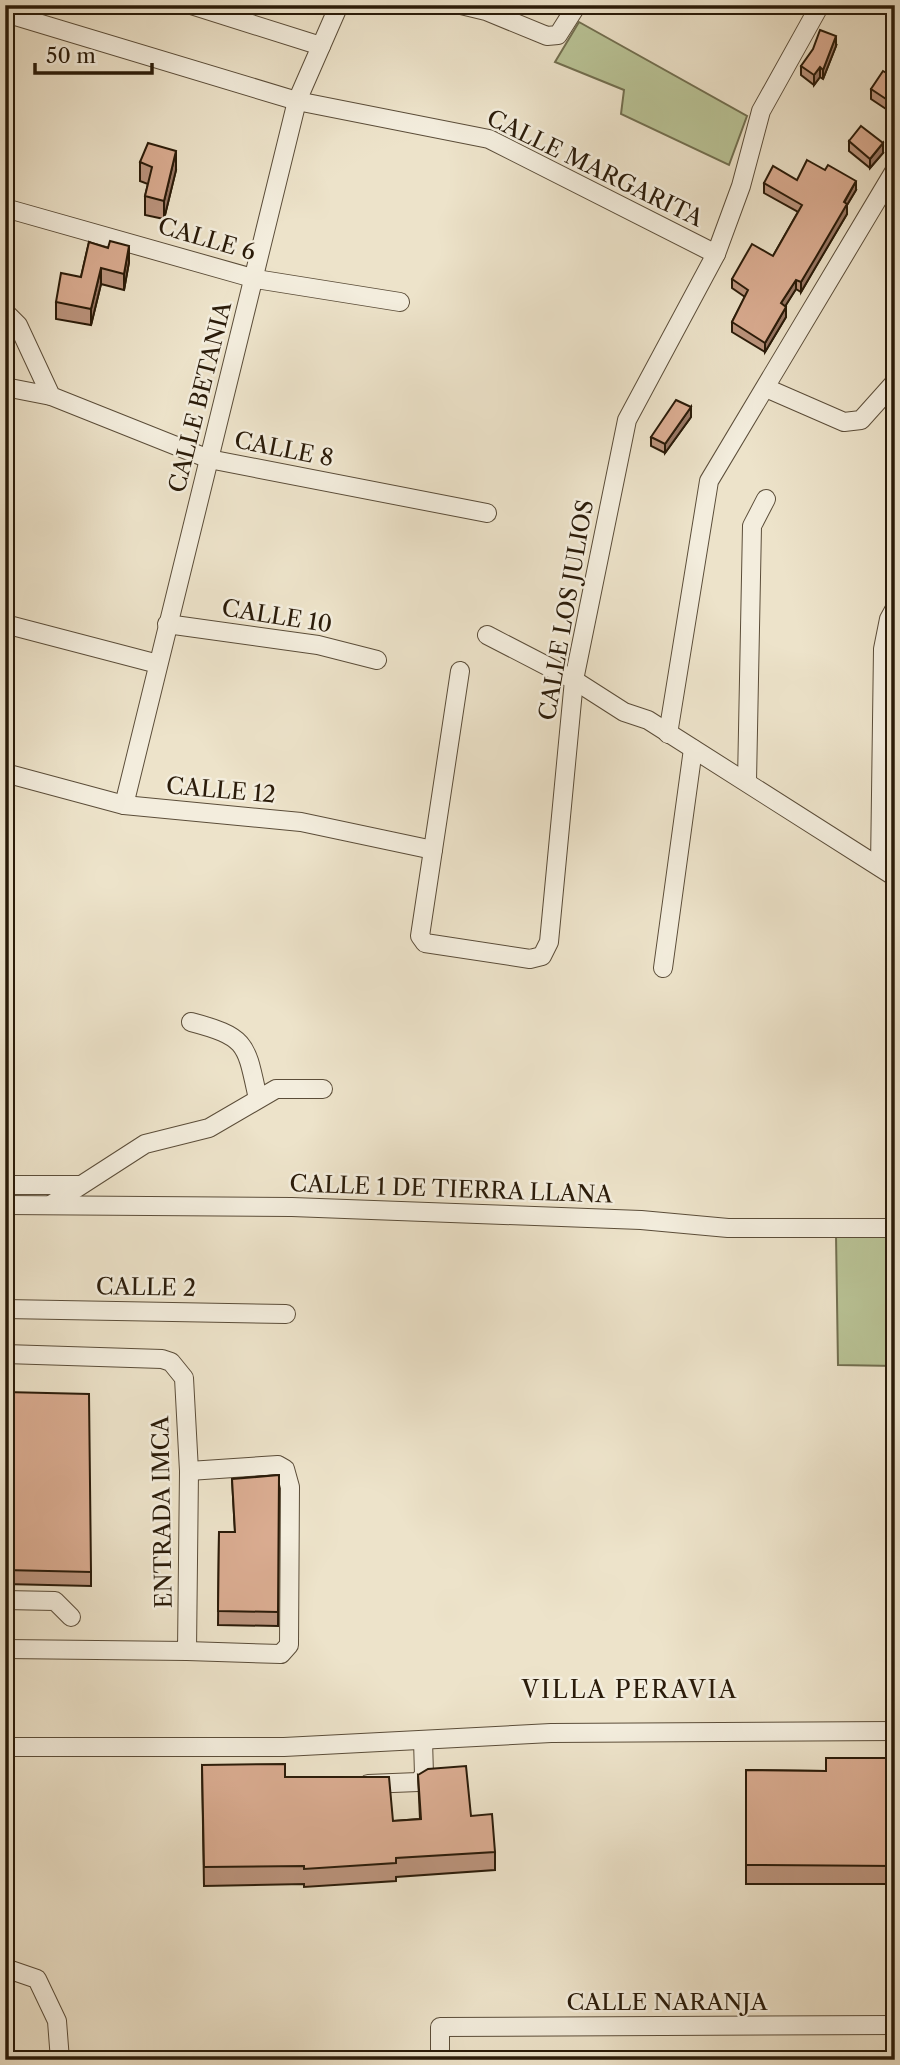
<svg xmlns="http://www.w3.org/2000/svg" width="900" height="2065" font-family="'Libre Caslon Text',serif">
<rect width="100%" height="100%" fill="#ede3ca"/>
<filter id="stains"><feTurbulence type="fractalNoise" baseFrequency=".00286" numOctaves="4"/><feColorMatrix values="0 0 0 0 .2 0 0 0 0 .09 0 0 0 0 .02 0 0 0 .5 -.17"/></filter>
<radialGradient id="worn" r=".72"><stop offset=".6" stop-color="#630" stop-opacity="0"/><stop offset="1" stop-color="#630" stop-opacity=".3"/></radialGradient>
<g fill="#b9c396" stroke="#726f50" stroke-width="2">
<polygon points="579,22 747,116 729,165 621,114 624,90 555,62"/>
<polygon points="895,1232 895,1366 838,1365 836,1235"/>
</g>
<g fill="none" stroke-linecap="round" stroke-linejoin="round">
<defs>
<g id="minor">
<polyline points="191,5 321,46"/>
<polyline points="461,5 486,11 547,36 558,35 577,5"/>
<polyline points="5,13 297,101 489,139 716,254"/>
<polyline points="5,208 256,279 400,302"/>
<polyline points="5,312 18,325 51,396 209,459 487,513"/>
<polyline points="5,387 51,396"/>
<polyline points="766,388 844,422 861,420 895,382"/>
<polyline points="5,624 158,664"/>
<polyline points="167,624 318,645 377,660"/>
<polyline points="487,635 574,680 624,712 648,720 895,877"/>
<polyline points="460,671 420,936 425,943 530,959 542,956 549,942 574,680 627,420 716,254 741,186 761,111 820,5"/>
<polyline points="668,734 709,481 895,170"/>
<polyline points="5,773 124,805 301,822 433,850"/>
<polyline points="747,781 752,526 766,499"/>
<polyline points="124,805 297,101 339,5"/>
<polyline points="880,867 883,649 889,619 895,608"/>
<polyline points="663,968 693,749"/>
<path d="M191 1022C248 1037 246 1044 258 1099"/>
<polyline points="5,1185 79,1185"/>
<polyline points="52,1204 145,1144 209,1128 276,1089 323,1089"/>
<polyline points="5,1205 292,1207 641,1220 728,1228 895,1228"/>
<polyline points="5,1309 286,1314"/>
<polyline points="5,1354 162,1359 171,1362 184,1378 189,1471 187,1651 5,1649"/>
<polyline points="5,1600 55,1601 71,1617"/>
<polyline points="187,1651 281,1654 289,1645 290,1487 285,1469 278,1465 189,1471"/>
<polyline points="5,1747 284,1747 551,1733 895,1731"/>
<polyline points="368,1784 418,1782 424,1775 423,1740"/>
<polyline points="5,1968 37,1979 57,2021 60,2060"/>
<polyline points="440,2060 440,2027 895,2025"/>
</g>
</defs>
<use href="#minor" stroke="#5b4d39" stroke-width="20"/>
<use href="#minor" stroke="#f3eddd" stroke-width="18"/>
</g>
<g fill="#bb947d" stroke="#2a1b09" stroke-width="2">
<polygon points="836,46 823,79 820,77 814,85 801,75 801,66"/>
<polygon points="895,78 895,115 871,99 871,89"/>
<polygon points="849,141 883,153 870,168 849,151"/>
<polygon points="140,162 176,170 164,219 145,215 145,196 148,184 140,181"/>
<polygon points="797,180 856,190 847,205 847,214 816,266 801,292 796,289 785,306 786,317 765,352 732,332 732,322 745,297 732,288 732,279 773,256 798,212 764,193 764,183"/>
<polygon points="89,242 129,262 124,290 101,284 91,325 56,319 56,302 81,277"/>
<polygon points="691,417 665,453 651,446 651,437"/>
<polygon points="5,1392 91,1572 91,1586 5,1584"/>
<polygon points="279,1475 278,1626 218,1625 219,1532 235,1532 232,1479"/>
<polygon points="895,1758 895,1884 746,1884 746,1770 826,1771"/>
<polygon points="202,1765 285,1777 393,1821 420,1819 418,1775 471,1816 495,1852 495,1870 396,1877 396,1881 304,1887 304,1884 204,1886"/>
</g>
<g fill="#997866" stroke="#2a1b09" stroke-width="2">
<polygon points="836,36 836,46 823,79 823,70"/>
<polygon points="820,67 820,77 814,85 814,75"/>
<polygon points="883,143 883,153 870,168 870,159"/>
<polygon points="176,151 176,170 164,219 164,201"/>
<polygon points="856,181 856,190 847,205 847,214 801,292 801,282"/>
<polygon points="129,246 129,262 124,290 124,274"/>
<polygon points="101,268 101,284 91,325 91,309"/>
<polygon points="796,280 796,289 781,313 781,303"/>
<polygon points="786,307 786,317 765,352 765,343"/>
<polygon points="691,407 691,417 665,453 665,444"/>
</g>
<g fill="#daac91" stroke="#2a1b09" stroke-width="2">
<polygon points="820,30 836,36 823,70 820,67 814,75 801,66 813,49"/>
<polygon points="883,71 895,78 895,105 871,89"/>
<polygon points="861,126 883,143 870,159 849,141"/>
<polygon points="148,143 176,151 164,201 145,196 152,167 140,162"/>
<polygon points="807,160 825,170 828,165 856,181 844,202 847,204 816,257 801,282 796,280 781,303 786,307 765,343 732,322 748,290 732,279 752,244 773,256 802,205 764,183 773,166 797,180"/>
<polygon points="110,241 129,246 124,274 101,268 91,309 56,302 61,273 81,277 89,242 108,248"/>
<polygon points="676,400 691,407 665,444 651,437"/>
<polygon points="5,1392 89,1394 91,1572 5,1570"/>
<polygon points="279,1475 278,1612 218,1611 219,1532 235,1532 232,1479"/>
<polygon points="826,1758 895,1758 895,1866 746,1865 746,1770 826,1771"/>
<polygon points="285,1764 285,1777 389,1777 393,1821 421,1819 418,1775 428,1769 466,1766 471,1816 492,1814 495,1852 396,1858 396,1863 304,1869 304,1866 204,1867 202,1765"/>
</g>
<g text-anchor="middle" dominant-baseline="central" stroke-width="5" stroke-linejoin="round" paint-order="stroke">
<g font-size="23" fill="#2a1b09" stroke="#f3eddd">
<text transform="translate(595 168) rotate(26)">CALLE MARGARITA</text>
<text transform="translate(207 239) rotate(16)">CALLE 6</text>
<text transform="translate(200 397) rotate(-76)">CALLE BETANIA</text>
<text transform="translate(284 449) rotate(11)">CALLE 8</text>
<text transform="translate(566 610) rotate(-80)">CALLE LOS JULIOS</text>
<text transform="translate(277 616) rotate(9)">CALLE 10</text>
<text transform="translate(221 790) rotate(5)">CALLE 12</text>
<text transform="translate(451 1189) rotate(2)">CALLE 1 DE TIERRA LLANA</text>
<text transform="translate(146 1287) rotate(1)">CALLE 2</text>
<text transform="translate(162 1512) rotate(-91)">ENTRADA IMCA</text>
<text x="667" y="2002">CALLE NARANJA</text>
</g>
<g font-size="24" letter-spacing="2" fill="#2a1b09" stroke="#f3eddd">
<text x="630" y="1689">VILLA PERAVIA</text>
</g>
</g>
<rect width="900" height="2065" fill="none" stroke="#ede3ca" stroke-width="28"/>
<rect x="7" y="7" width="886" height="2051" fill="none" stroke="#2a1b09" stroke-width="3.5"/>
<rect x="14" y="14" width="872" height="2037" fill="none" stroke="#2a1b09" stroke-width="2"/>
<path d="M35 63v10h117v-10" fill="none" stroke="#2a1b09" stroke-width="3.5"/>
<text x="46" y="63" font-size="21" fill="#2a1b09" stroke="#f3eddd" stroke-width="5" paint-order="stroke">50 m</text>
<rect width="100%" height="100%" filter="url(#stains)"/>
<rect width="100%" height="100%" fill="url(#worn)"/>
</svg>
